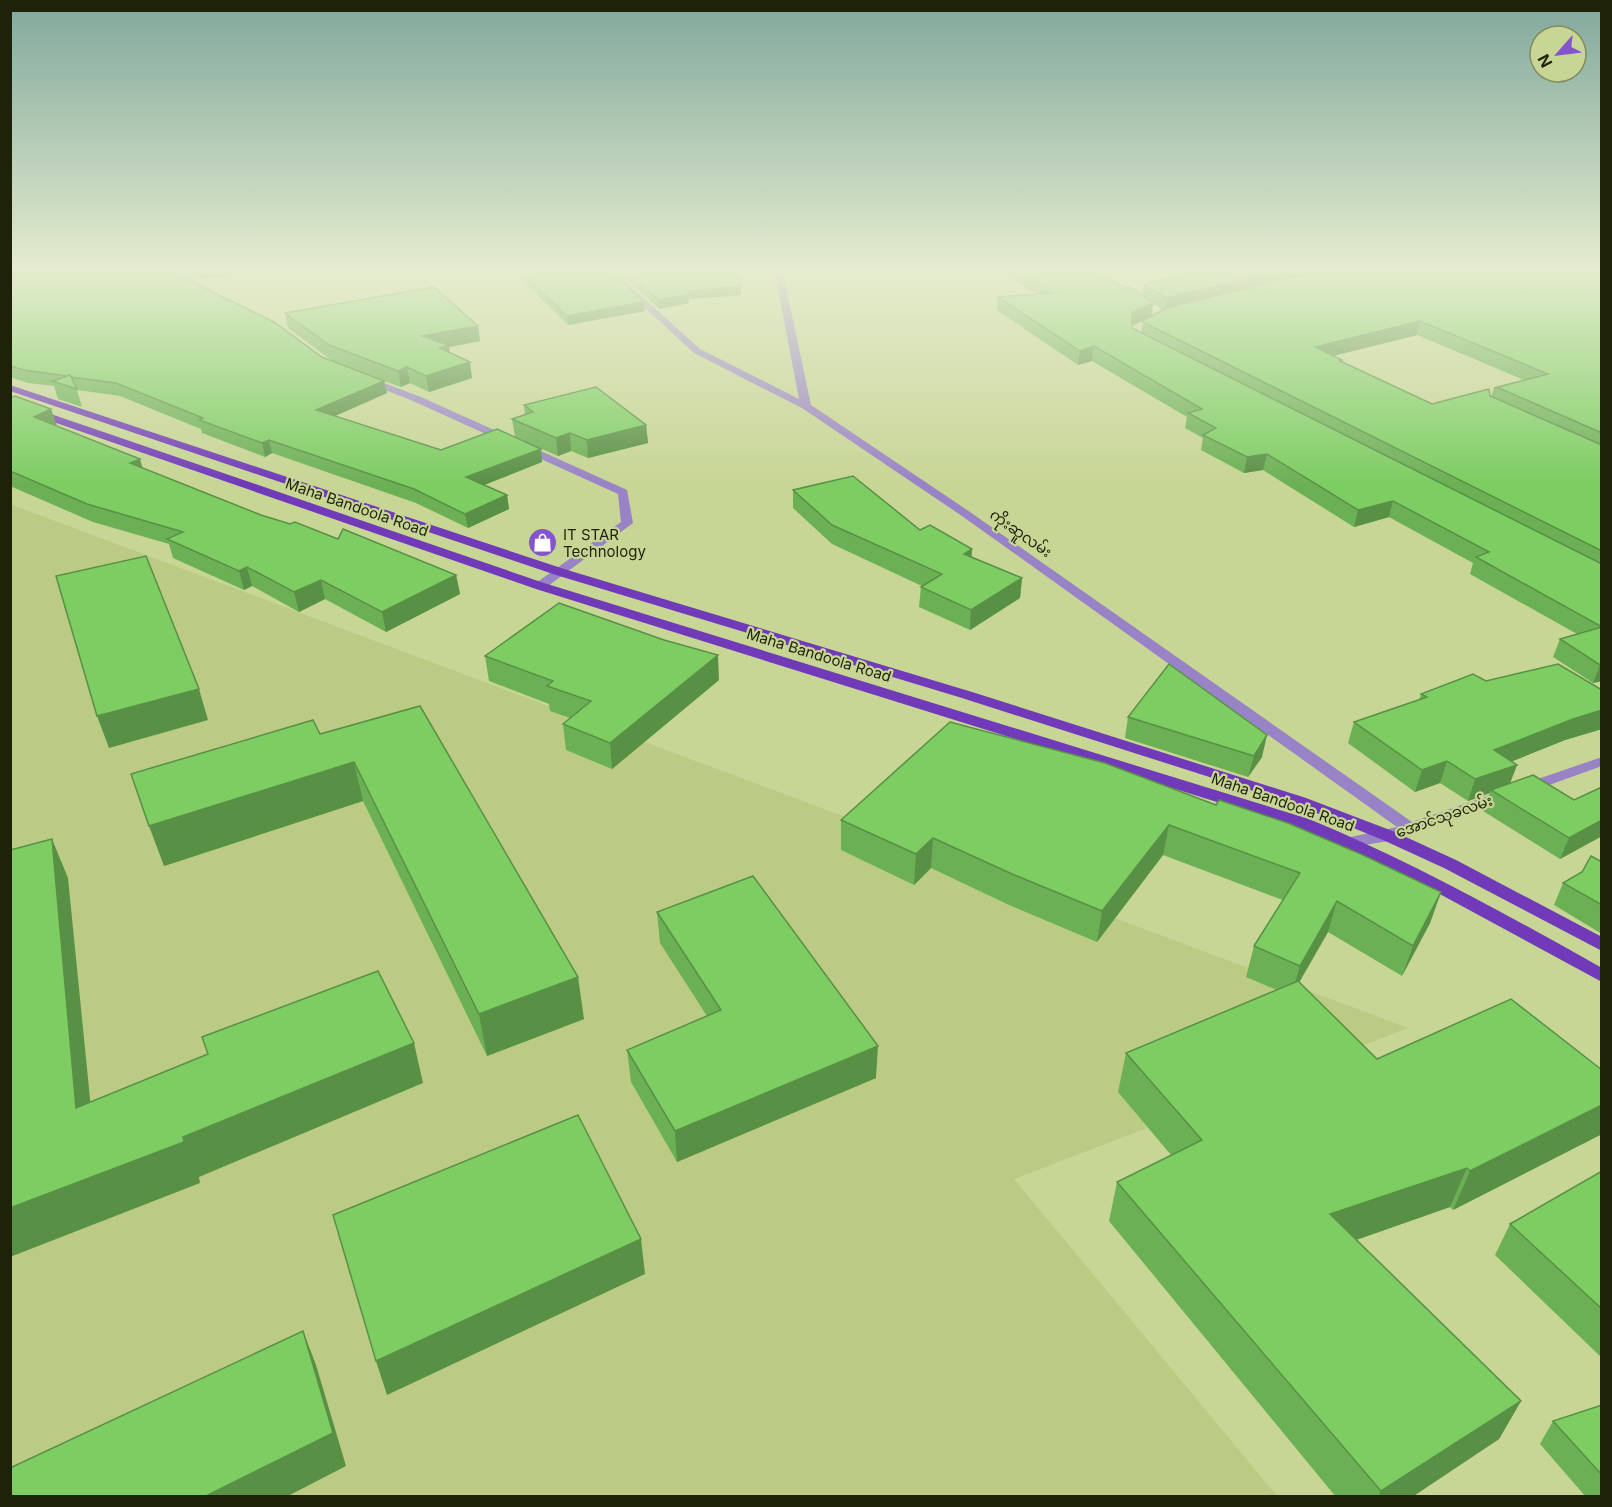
<svg xmlns="http://www.w3.org/2000/svg" width="1612" height="1507" font-family="Inter,'Noto Sans Myanmar',sans-serif">
<rect width="100%" height="100%" fill="#c7d595"/>
<polygon fill="#bbcb83" points="10,504 1408,1028 1014,1179 1277,1496 11,1496"/>
<g fill="none" stroke-linecap="round" stroke-linejoin="round">
<g fill="#9883c6" fill-rule="evenodd">
<polygon points="172,273 182,273 219,294 212,296"/>
<polygon points="607,273 616,273 700,349 799,399 775,273 783,273 811,405 970,512 1412,822 1602,757 1602,766 1395,840 1352,847 1346,846 1344,842 1346,838 1397,827 962,516 802,408 694,353"/>
<polygon points="368,377 421,397 627,490 633,523 544,589 536,589 534,586 536,583 621,522 618,494 413,401 365,382 363,380"/>
</g>
<g fill="#703ab8" fill-rule="evenodd">
<polygon points="10,385 564,569 972,692 1306,798 1395,832 1456,860 1602,937 1602,951 1444,868 1383,840 1294,804 962,698 556,575 10,391"/>
<path d="M10 400 544 583 1309 819C1410 861 1506 914 1602 968V982L1412 879 1297 827 536 589 10 407Z"/>
</g>
</g>
<g fill="#6cb055" fill-rule="evenodd">
<polygon points="10,273 183,278 322,357 331,360 288,328 285,313 478,326 480,341 449,347 450,353 472,378 429,392 410,383 401,387 384,381 387,393 335,416 441,450 541,449 542,462 484,485 507,495 509,509 468,528 416,503 272,453 265,457 202,433 201,429 120,396 77,390 82,407 58,399 54,386 28,383 10,377"/>
<polygon points="186,273 241,273 200,280"/>
<polygon points="515,273 612,273 644,302 645,311 568,325"/>
<polygon points="619,273 738,273 741,295 689,299 689,303 659,309"/>
<path d="M1004 273H1099L1125 288 1142 296 1144 284 1180 276 1178 273H1602V681L1593 683 1553 657 1560 639 1577 634 1470 574 1473 563 1389 517 1354 527 1263 470 1244 473 1201 450 1203 438 1185 428 1187 417 1092 361 1078 365 997 310 998 297 1036 294ZM1153 304 1163 310 1152 316ZM1143 321 1141 333 1132 328V326ZM1417 335 1524 380 1494 388 1491 397 1490 396 1432 404 1342 362 1333 356Z"/>
<polygon points="10,398 56,426 142,468 261,515 338,539 456,575 460,594 386,632 325,599 299,612 252,586 244,590 173,558 169,544 93,522 10,486"/>
<polygon points="524,405 646,425 648,443 588,458 571,451 558,456 515,437 512,419 525,415"/>
<polygon points="793,490 920,530 971,557 1022,578 1020,598 970,630 919,607 921,587 922,586 832,544 793,508"/>
<polygon points="485,656 719,680 612,769 566,750 563,724 570,718 550,711 549,704 489,681"/>
<polygon points="1486,681 1602,690 1602,729 1565,740 1512,761 1517,765 1510,783 1574,800 1602,787 1602,836 1560,859 1483,811 1490,793 1468,801 1440,783 1415,792 1348,743 1354,722 1419,700 1421,694"/>
<polygon points="420,706 584,1019 487,1056 363,801 164,866 320,734"/>
<polygon points="1128,717 1262,757 1248,777 1125,738"/>
<polygon points="1216,805 1441,892 1430,923 1402,976 1328,932 1299,983 1377,1059 1602,1105 1602,1134 1453,1210 1450,1207 1356,1240 1521,1401 1499,1439 1412,1497 1336,1497 1109,1221 1117,1182 1171,1155 1118,1092 1126,1053 1277,990 1246,977 1254,946 1283,900 1163,855 1097,942 1009,905 931,868 914,885 841,850 841,820"/>
<polygon points="1602,862 1602,934 1554,905 1563,883"/>
<polygon points="657,912 876,1078 677,1162 631,1082 627,1050 707,1016 660,943"/>
<polygon points="1602,1171 1602,1358 1495,1255 1510,1224"/>
<polygon points="1602,1405 1602,1497 1586,1497 1540,1444 1553,1421"/>
</g>
<g fill="#589045">
<polygon points="174,273 182,273 185,283"/>
<polygon points="198,273 241,273 200,280"/>
<polygon points="1270,273 1311,273 1164,312 1166,298"/>
<polygon points="741,286 741,295 689,299 689,303 659,309 658,300 688,291"/>
<polygon points="644,302 645,311 568,325 567,316"/>
<polygon points="1153,303 1151,317 1130,327 1132,313"/>
<polygon points="1420,321 1417,335 1312,361 1315,347"/>
<polygon points="478,326 480,341 449,347 451,361 422,336"/>
<polygon points="1094,346 1092,361 1078,365 1080,351"/>
<polygon points="470,362 472,378 429,392 426,376"/>
<polygon points="407,367 410,383 401,387 398,371"/>
<polygon points="384,381 387,393 319,423 316,410"/>
<polygon points="51,409 57,426 39,434 34,417"/>
<polygon points="646,425 648,443 588,458 587,440"/>
<polygon points="570,433 571,451 558,456 556,438"/>
<polygon points="269,440 272,453 265,457 262,443"/>
<polygon points="541,449 542,462 469,491 466,477"/>
<polygon points="1267,454 1263,470 1244,473 1247,457"/>
<polygon points="140,459 145,477 130,463"/>
<polygon points="507,495 509,509 468,528 465,514"/>
<polygon points="1393,501 1389,517 1354,527 1358,510"/>
<polygon points="972,549 971,568 964,554"/>
<polygon points="247,567 252,586 244,590 239,571"/>
<polygon points="456,575 460,594 386,632 382,612"/>
<polygon points="1022,578 1020,598 970,630 971,610"/>
<polygon points="321,580 325,599 299,612 294,592"/>
<polygon points="718,655 719,680 612,769 610,743"/>
<polygon points="1600,665 1602,665 1602,681 1593,683"/>
<polygon points="199,689 208,720 109,748 97,716"/>
<polygon points="1602,710 1602,729 1565,740 1486,772 1494,750 1573,719"/>
<polygon points="1267,735 1262,757 1248,777 1254,756"/>
<polygon points="1447,761 1440,783 1415,792 1422,770"/>
<polygon points="354,762 363,801 164,866 149,826"/>
<polygon points="1517,765 1509,786 1491,790 1490,793 1468,801 1475,779"/>
<polygon points="1602,820 1602,836 1560,859 1569,838"/>
<polygon points="1169,825 1163,855 1097,942 1102,911"/>
<polygon points="933,838 931,868 914,885 916,854"/>
<polygon points="52,839 68,878 95,1149 76,1108"/>
<polygon points="1441,892 1430,923 1402,976 1413,946"/>
<polygon points="1337,901 1328,932 1291,996 1300,966"/>
<polygon points="578,977 584,1019 487,1056 479,1014"/>
<polygon points="414,1043 423,1083 199,1177 200,1183 10,1257 10,1208"/>
<polygon points="878,1046 876,1078 677,1162 675,1131"/>
<polygon points="1602,1105 1602,1134 1453,1210 1470,1171"/>
<polygon points="1467,1168 1450,1207 1316,1254 1330,1214"/>
<polygon points="641,1239 645,1274 387,1395 376,1361"/>
<polygon points="303,1331 316,1365 346,1466 286,1497 204,1497"/>
<polygon points="1521,1401 1499,1439 1412,1497 1378,1497 1381,1491"/>
</g>
<g fill="#7dcd63" stroke="#589045" stroke-width="1.5">
<polygon points="13,273 174,273 274,322 322,357 384,381 316,410 441,450 497,429 541,449 466,477 507,495 465,514 414,489 269,440 262,443 199,420 203,418 116,383 71,377 70,375 67,376 24,370 10,366 10,274"/>
<polygon points="522,273 612,273 644,302 567,316"/>
<polygon points="628,273 738,273 741,286 688,291 689,294 658,300"/>
<polygon points="1025,273 1099,273 1125,288 1130,287 1153,303 1132,313 1132,328 1602,564 1602,627 1476,557 1489,552 1393,501 1358,510 1267,454 1247,457 1203,435 1216,428 1188,413 1202,409 1094,346 1080,351 998,297 1055,293"/>
<polygon points="1186,273 1270,273 1166,298 1144,284 1187,275"/>
<polygon points="1311,273 1602,273 1602,433 1499,388 1494,388 1548,374 1420,321 1315,347 1342,360 1340,361 1432,404 1489,389 1490,396 1602,445 1602,551 1143,322 1143,320 1169,307"/>
<polygon points="434,287 478,326 422,336 448,345 440,348 470,362 426,376 407,367 398,371 329,345 285,313"/>
<polygon points="70,375 77,389 52,381"/>
<polygon points="596,387 646,425 587,440 570,433 556,438 512,419 533,412 524,405"/>
<polygon points="15,396 51,409 34,417 140,459 130,463 261,515 290,524 295,522 338,539 343,529 456,575 382,612 321,580 294,592 247,567 239,571 167,539 183,532 87,504 10,471 10,398"/>
<polygon points="853,476 920,530 930,525 972,549 964,554 1022,578 971,610 921,587 942,574 832,525 793,490"/>
<polygon points="146,556 199,689 97,716 56,576"/>
<polygon points="559,603 664,640 718,655 610,743 563,724 591,701 547,686 553,681 485,656"/>
<polygon points="1602,627 1602,665 1600,665 1560,639"/>
<polygon points="1169,664 1267,735 1254,756 1128,717"/>
<polygon points="1558,664 1602,690 1602,710 1573,719 1494,750 1517,765 1475,779 1447,761 1422,770 1354,722 1427,697 1421,694 1473,674 1486,681"/>
<polygon points="420,706 578,977 479,1014 354,762 149,826 131,774 313,720 320,734"/>
<polygon points="950,722 1105,763 1216,805 1219,800 1288,823 1363,855 1441,892 1413,946 1337,901 1300,966 1254,946 1300,873 1169,825 1102,911 1012,874 933,838 916,854 841,820"/>
<polygon points="1533,775 1574,800 1602,787 1602,820 1569,838 1491,790"/>
<polygon points="52,839 76,1108 208,1054 202,1037 378,971 414,1043 183,1137 184,1142 10,1208 10,850"/>
<polygon points="1591,856 1602,862 1602,905 1563,883 1582,872"/>
<polygon points="753,876 878,1046 675,1131 627,1050 721,1010 657,912"/>
<polygon points="1298,981 1377,1059 1511,999 1602,1070 1602,1105 1470,1171 1467,1168 1330,1214 1521,1401 1381,1491 1117,1182 1202,1140 1126,1053"/>
<polygon points="578,1115 641,1239 376,1361 333,1215"/>
<polygon points="1602,1171 1602,1309 1510,1224"/>
<polygon points="303,1331 333,1433 204,1497 10,1497 10,1468"/>
<polygon points="1602,1405 1602,1475 1553,1421"/>
</g>
<linearGradient id="sky" x2="0" y2="1"><stop stop-color="#80a89c"/><stop offset="0.56" stop-color="#e6eccf"/><stop offset="1" stop-color="#e6eccf" stop-opacity="0"/></linearGradient>
<rect width="1612" height="484" fill="url(#sky)"/>
<defs>
<symbol id="shop-disc" viewBox="-11 -11 22 22"><circle r="9.5" fill="#8454cd" stroke="#c7d595"/><path d="M-5-2.5h2.3a2.7 3.5 0 0 1 5.4 0H5L5.5 6h-11ZM-1.5-2.5h3a1.5 2.3 0 0 0-3 0Z" fill="#fff"/></symbol>
</defs>
<g fill-rule="evenodd">
<use href="#shop-disc" x="526" y="526" width="33" height="33"/>
</g>
<g text-anchor="middle" dominant-baseline="central" stroke-width="4.5" stroke-linejoin="round" paint-order="stroke">
<g font-size="15" fill="#1e2209" stroke="#c7d595">
<text transform="translate(357 507) rotate(19)">Maha Bandoola Road</text>
<text transform="translate(1021 533) rotate(35)">ကိုးဆူလမ်း</text>
<text transform="translate(819 655) rotate(17)">Maha Bandoola Road</text>
<text transform="translate(1283 802) rotate(19)">Maha Bandoola Road</text>
<text transform="translate(1444 816) rotate(-19)">အောင်သုခလမ်း</text>
</g>
<g font-size="15" fill="#1e2209" stroke="#c7d595" text-anchor="start">
<text x="563" y="534">IT STAR<tspan x="563" dy="17">Technology</tspan></text>
</g>
</g>
<rect width="1612" height="1507" fill="none" stroke="#1e2209" stroke-width="24"/>
<g transform="translate(1558 54) rotate(242)"><circle r="28" fill="#c7d595" stroke="#838d5d" stroke-width="1.5"/>
<path d="M0-4.5L10 22L0 15L-10 22Z" fill="#8454cd"/>
<text y="-9" font-size="16" font-weight="bold" text-anchor="middle" fill="#1e2209">N</text>
</g>
</svg>
